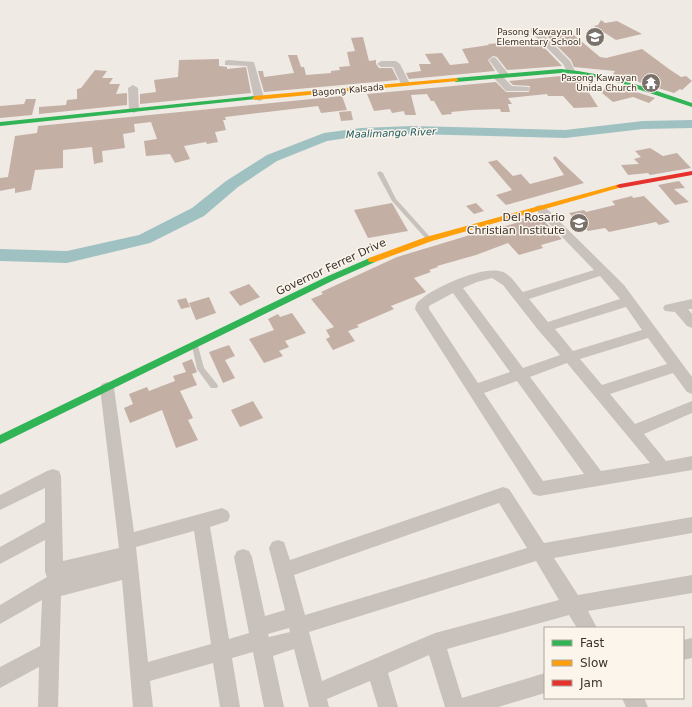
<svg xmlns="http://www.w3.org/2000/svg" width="692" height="707" font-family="'DejaVu Sans',sans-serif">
<rect width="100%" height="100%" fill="#efeae4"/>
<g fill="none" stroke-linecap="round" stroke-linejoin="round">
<polygon fill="#9fc1c2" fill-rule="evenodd" points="692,120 692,128 643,129 565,138 413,134 361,136 327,141 277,161 238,187 204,216 150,243 67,263 0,261 0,249 67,251 139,235 192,208 226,181 267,155 324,133 361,128 413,126 565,130 643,121"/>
</g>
<g fill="#c4afa5">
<polygon points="601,20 605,23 617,21 642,34 616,40 594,26 598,25"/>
<polygon points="566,30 569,31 600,57 606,58 642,49 669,69 681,77 686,76 692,81 682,90 680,89 674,93 613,74 615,71 574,67 571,60 546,35"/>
<polygon points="363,37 369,61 376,60 376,64 379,68 392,68 398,80 264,92 258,71 263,71 264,77 294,73 288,55 297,55 301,67 304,67 306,75 331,73 331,71 340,70 339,67 350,66 347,52 355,51 351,38"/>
<polygon points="537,40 562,66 507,70 497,57 493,56 488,60 495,71 409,79 406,73 421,71 419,64 431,64 425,54 442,53 450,65 469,63 462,49 489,45 488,44"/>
<polygon points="219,59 219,66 227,67 227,69 246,67 251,93 140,104 140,94 156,92 154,80 178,77 179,60"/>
<polygon points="95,70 107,71 102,78 113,78 109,84 120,84 116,94 127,93 127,105 39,114 39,107 66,105 67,100 77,99 77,89 81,88"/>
<polygon points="561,76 579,77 598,107 574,108 563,96 548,96 547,94 508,98 512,104 508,104 510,112 501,112 500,109 472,110 451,112 452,114 442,115 434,101 431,101 427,94 411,95 416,115 405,115 404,111 392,113 390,109 374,111 367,94 496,82 506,92 529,92 530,86 513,85 509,81"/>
<polygon points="608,83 655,98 649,103 633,97 613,102 602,93"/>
<polygon points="342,96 347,110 321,113 318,106 225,117 226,120 223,120 226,130 215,132 218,142 207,144 206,142 184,146 190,159 175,163 170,154 146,156 144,141 157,139 151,122 134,124 135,132 123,134 125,148 102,151 103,162 94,164 92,147 63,150 63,168 35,170 31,190 15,193 15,188 0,191 0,178 8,177 15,136 37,133 38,126"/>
<polygon points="26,99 36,99 32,115 0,118 0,106 24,104"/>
<polygon points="351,111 353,120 341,121 339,112"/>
<polygon points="650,148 663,156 677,153 691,168 650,175 648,173 628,175 621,165 639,164 634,159 641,157 635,151"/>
<polygon points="555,156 584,183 506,205 496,195 512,190 488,162 497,160 513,176 521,174 530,184 564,175 553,158"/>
<polygon points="679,181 685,188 674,189 689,202 675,205 658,185"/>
<polygon points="632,196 633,198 644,196 670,222 659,225 656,222 609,232 605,228 588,231 580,220 576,220 569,213 584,210 586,212 615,205 612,201"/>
<polygon points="392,203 408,231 368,238 354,210"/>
<polygon points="476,203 484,211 474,214 466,206"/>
<polygon points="538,215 562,239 541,245 543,248 519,255 508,243 476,255 437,266 438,267 429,270 431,272 414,278 426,292 391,306 394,309 357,325 359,327 348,331 355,341 333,350 326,339 330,337 326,330 334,327 311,299 323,294 321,292 397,257 490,229 491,230 523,221 521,219"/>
<polygon points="249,284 260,297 240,306 229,292"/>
<polygon points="209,297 216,313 196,320 189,303"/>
<polygon points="186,298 190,307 181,309 177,300"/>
<polygon points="292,313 306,333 285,341 289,347 279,351 283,356 264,363 249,339 274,330 268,319 278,314 280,317"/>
<polygon points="229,345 235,356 225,360 235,378 223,383 209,352"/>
<polygon points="192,359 197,372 192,374 197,385 180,391 193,418 188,420 198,440 176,448 162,410 130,423 124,408 133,404 129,394 147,387 149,391 175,381 173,376 186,372 182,363"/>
<polygon points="253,401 263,418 240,427 231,410"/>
</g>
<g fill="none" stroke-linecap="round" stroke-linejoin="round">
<g fill="#c9c2bc" fill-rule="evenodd">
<polygon points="380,171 383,173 396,199 431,238 431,240 427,240 392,201 377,173"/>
<polygon points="195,343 198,346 204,368 217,384 218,386 217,388 211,388 197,369 192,346"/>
</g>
<g fill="#c9c2bc" fill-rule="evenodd">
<polygon points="531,28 537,28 570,61 575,71 574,73 568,73 563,64 531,32"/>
<polygon points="493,57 496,58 510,76 504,78 512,86 529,87 529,91 506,91 493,77 495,75 500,75 489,60"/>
<polygon points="228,60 254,62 264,98 262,100 259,101 254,98 247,66 225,65 225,61"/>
<polygon points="396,61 400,64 410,84 408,86 402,86 393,67 381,67 377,64 381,61"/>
<polygon points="133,85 138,88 139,110 134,113 129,110 128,88"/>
<path d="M540 205 544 206 624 285 692 377V394L687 392 673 373 610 394 635 424 692 401V413L644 434 666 461 692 456V470L539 496 533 494 415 309C416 306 416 303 419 301 432 288 485 264 503 272 511 275 517 285 523 292L594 270 536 210 534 208 536 206ZM600 276 620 299 548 322 529 299ZM492 278 503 285 539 331 560 355 523 368 463 288 477 282ZM453 293 510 372 478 383 429 309V306ZM626 307 642 330 573 351 555 329ZM648 338 667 364 602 385 580 359ZM567 363 650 463 601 471 530 377ZM517 381 584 474 543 481 484 393Z"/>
<polygon points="692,299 692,309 688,309 692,314 692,328 687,326 675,312 665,311 663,308 665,305"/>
<path d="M107 382 112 384 114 388 134 532 222 508 228 511 230 516 228 521 210 527 229 639 249 633 234 557 237 551 243 549 249 551 252 557 265 616 285 610 269 548 272 542 278 540 284 542 290 560 503 487 509 489 544 543 692 517V533L554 558 578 595 692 575V593L588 611 597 628H577L569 615 447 649 462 698 545 673V693L498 707H445L429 655 388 673 398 707H378L370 681 327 699 329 707H309L294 649 273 656 284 707H264L253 652 232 658 240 707H220L213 663 150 681 153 707H133L122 580 61 596 58 707H38L39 667 0 688V667L40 646 42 600 0 624V605L47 577 45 572V540L0 564V547L45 522V488L0 510V495L47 471 53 469 59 471 61 476 63 561 119 548 100 388 102 384ZM499 503 527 548 305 615 294 575ZM194 531 211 644 148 662 136 547ZM536 561 559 600 435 633 322 681 309 632ZM289 628 290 632 269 637 268 634Z"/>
<polygon points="692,638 692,658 683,660 683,640"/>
<polygon points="622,698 644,698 648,707 626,707"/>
</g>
<g fill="#30b455" fill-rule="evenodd">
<path d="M561 69C607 73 649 88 692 103V107L610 80 578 74 561 73 456 82 453 80 456 78Z"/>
<polygon points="255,96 258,98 257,99 0,126 0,122"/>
<polygon points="372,257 376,260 375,262 334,280 0,444 0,435 328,276"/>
</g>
<g fill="#ff9f0a" fill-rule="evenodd">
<polygon points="456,78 458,79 458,81 255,100 252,98 255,96"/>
<polygon points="620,184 624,186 622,187 432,241 375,262 369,262 368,260 369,258 426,237"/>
</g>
<polygon fill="#e5322d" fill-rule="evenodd" points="692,171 692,175 620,188 616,186 620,184"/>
</g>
<defs>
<symbol id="school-disc" viewBox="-11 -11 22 22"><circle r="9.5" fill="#7a716b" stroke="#fbf5ec"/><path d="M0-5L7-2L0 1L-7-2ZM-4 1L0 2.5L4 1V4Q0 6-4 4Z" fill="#fff"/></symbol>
<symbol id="temple-disc" viewBox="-11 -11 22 22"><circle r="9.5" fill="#7a716b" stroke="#fbf5ec"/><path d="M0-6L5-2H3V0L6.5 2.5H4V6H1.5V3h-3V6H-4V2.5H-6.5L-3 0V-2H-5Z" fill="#fff"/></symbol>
</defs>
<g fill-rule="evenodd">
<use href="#school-disc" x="584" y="26" width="22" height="22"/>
<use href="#temple-disc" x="640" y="72" width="22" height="22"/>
<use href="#school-disc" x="568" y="212" width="22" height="22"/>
</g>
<g text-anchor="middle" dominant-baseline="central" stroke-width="3" stroke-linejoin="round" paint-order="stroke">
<g font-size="9" fill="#3b302a" stroke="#fbf5ec" text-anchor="end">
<text x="581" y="32">Pasong Kawayan II<tspan x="581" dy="10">Elementary School</tspan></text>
<text x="637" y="78">Pasong Kawayan<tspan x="637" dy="10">Unida Church</tspan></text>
</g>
<g font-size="9" fill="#3b302a" stroke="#fbf5ec">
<text transform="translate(348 90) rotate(-5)">Bagong Kalsada</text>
</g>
<g font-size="10" font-style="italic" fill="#1d585f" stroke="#fbf5ec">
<text transform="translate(391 133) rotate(-2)">Maalimango River</text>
</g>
<g font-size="11" fill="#3b302a" stroke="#fbf5ec" text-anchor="end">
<text x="565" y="217">Del Rosario<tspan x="565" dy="13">Christian Institute</tspan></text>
</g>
<g font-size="11" fill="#3b302a" stroke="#fbf5ec">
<text transform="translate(331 267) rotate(-25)">Governor Ferrer Drive</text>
</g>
</g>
<rect x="544" y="627" width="140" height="72" fill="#fbf5ec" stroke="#aea69e"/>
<rect x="552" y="640" width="20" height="6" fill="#30b455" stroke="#aea69e"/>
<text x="580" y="647" font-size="12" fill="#3b302a">Fast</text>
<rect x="552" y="660" width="20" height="6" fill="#ff9f0a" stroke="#aea69e"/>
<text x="580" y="667" font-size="12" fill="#3b302a">Slow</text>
<rect x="552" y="680" width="20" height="6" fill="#e5322d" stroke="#aea69e"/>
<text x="580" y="687" font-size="12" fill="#3b302a">Jam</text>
</svg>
